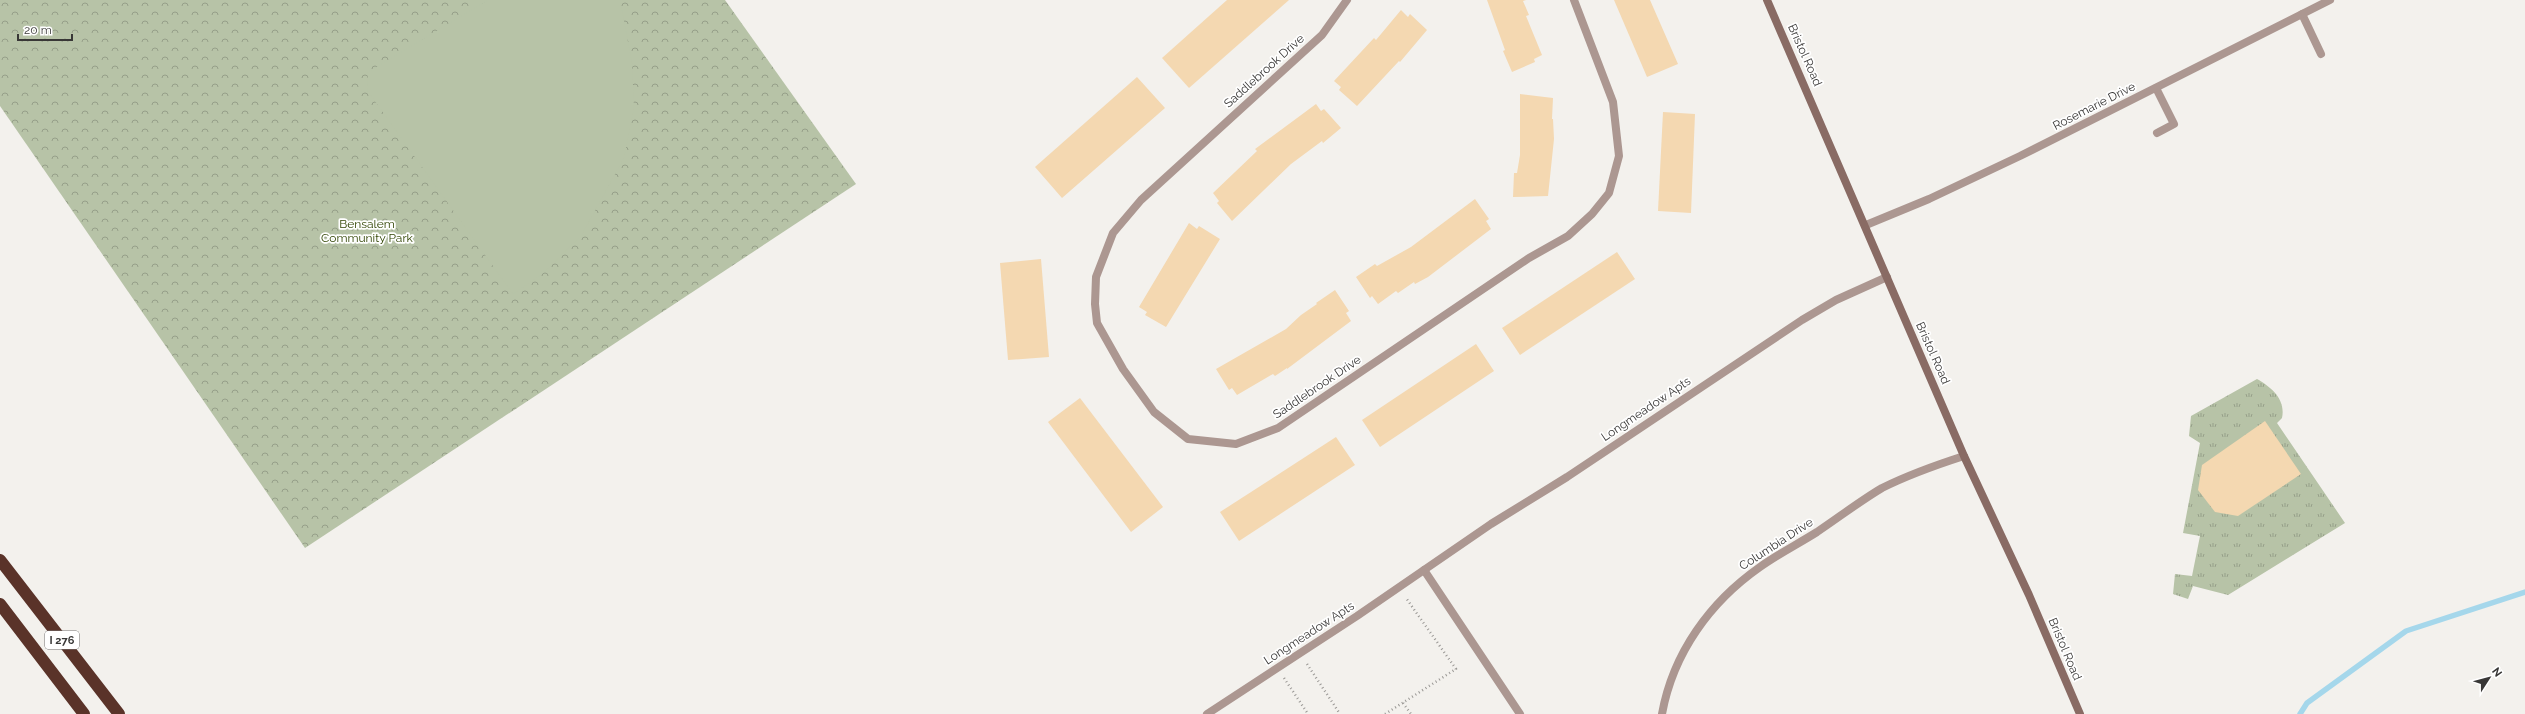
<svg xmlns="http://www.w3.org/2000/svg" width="2525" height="714" font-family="Raleway,sans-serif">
<defs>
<pattern id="grass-tufts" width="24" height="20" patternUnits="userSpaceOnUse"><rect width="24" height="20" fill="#b7c3a7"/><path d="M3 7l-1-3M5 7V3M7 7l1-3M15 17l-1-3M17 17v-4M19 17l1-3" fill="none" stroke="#969f89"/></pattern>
<pattern id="park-crowns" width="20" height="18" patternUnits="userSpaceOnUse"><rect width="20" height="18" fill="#b7c3a7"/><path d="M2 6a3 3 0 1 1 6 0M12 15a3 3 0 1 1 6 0" fill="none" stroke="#969f89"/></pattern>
</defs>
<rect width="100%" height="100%" fill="#f3f1ed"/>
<path fill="url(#grass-tufts)" d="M2257 379C2271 387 2286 399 2282 418L2277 423 2345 523 2228 595 2193 586 2188 599 2173 594 2175 574 2192 576 2200 536 2183 533 2200 443 2189 436 2191 416Z"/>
<polygon fill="url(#park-crowns)" points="0,0 725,0 856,184 305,548 0,106"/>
<polygon fill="#b7c3a7" points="488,0 620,0 632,63 634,108 624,158 581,236 541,275 513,294 367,90 368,72"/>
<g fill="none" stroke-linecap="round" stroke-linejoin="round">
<polyline stroke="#a5d7eb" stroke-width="5.5" points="2300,714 2307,703 2406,631 2525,592"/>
</g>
<g fill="#f4d8b1">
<polygon points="1227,0 1289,0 1189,88 1162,58"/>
<polygon points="1487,0 1526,0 1523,1 1529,15 1526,16 1542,55 1534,59 1535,62 1512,72 1503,51 1505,50"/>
<polygon points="1614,0 1650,0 1678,64 1647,77"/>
<polygon points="1401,10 1408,17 1410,14 1427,30 1400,62 1399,61 1357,106 1339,90 1341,87 1334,81 1374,38 1376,40"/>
<polygon points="1137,77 1165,108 1062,198 1035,167"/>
<polygon points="1520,94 1553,98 1552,119 1553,119 1554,139 1548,196 1513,197 1514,173 1517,173 1520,155"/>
<polygon points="1316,104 1321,111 1324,109 1341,128 1323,143 1322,141 1291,164 1232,221 1217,203 1219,201 1213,193 1257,151 1255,149"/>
<polygon points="1663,112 1695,114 1691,213 1658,211"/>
<polygon points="1475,199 1489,219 1486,221 1491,229 1428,277 1415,284 1414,282 1398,293 1396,291 1378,304 1372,296 1370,298 1356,277 1375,264 1377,266 1411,247"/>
<polygon points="1189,223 1197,229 1199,226 1220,239 1166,327 1145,315 1147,312 1139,307"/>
<polygon points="1617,252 1635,279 1520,355 1502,328"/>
<polygon points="1041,259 1049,357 1008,360 1000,263"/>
<polygon points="1335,290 1349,311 1346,313 1351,321 1287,369 1287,368 1275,376 1273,374 1237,395 1232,388 1229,390 1216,369 1286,329 1301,315 1317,304 1316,303"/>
<polygon points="1476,344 1494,371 1380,447 1362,420"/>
<polygon points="1080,398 1163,507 1131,532 1048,422"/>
<polygon points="2265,421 2301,474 2238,516 2215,512 2198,490 2202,465"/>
<polygon points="1336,437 1355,465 1239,541 1220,512"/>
</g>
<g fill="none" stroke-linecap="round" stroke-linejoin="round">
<g stroke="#9a9895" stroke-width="2.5" stroke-dasharray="1 3" stroke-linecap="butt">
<polyline points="1307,664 1340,714"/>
<polyline points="1284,678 1308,714"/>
<polyline points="1403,703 1411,714"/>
<polyline points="1385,714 1456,669 1406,598"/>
</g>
<g stroke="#ac9791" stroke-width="8">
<polyline points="2302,14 2321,54"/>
<polyline points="2156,88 2174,124 2157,133"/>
</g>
<g stroke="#ac9791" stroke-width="8">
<polyline points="1347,0 1322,35 1141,200 1113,233 1096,277 1095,304 1097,323 1123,369 1154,412 1188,439 1236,444 1278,428 1529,258 1568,236 1592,214 1609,193 1619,156 1613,102 1574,0"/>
<polyline points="1866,225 1929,199 2020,156 2330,0"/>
<polyline points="1424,570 1520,714"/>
<polyline points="1207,714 1357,616 1491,524 1567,477 1802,320 1836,300 1887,277"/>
<path d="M1662 714C1673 653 1710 602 1760 567 1778 554 1798 544 1817 532 1838 518 1860 501 1882 488 1908 475 1936 465 1964 456"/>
</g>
<polyline stroke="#896b64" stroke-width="8" points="1767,0 1964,456 2029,595 2080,714"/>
<g stroke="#5a3329" stroke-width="12">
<polyline points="0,560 119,714"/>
<polyline points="0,604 84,714"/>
</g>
</g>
<g text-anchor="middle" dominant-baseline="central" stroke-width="3.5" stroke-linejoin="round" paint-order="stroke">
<rect fill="#fff" stroke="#747372" stroke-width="1" x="45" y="631" width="34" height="18" rx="3"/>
<g font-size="11" font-weight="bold" fill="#383736">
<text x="62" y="640">I 276</text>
</g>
<g font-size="12" fill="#383736" stroke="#fff">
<text transform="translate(1805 55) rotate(66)">Bristol Road</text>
<text transform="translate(1264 71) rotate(-42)">Saddlebrook Drive</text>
<text transform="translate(2094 106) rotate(-27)">Rosemarie Drive</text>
<text transform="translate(1933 353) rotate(66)">Bristol Road</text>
<text transform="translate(1317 387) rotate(-34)">Saddlebrook Drive</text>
<text transform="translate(1646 409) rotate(-34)">Longmeadow Apts</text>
<text transform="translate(1776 544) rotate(-33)">Columbia Drive</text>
<text transform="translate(1309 633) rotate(-33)">Longmeadow Apts</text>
<text transform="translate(2065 649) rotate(67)">Bristol Road</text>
</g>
<g font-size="12" fill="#2f4301" stroke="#fff">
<text x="367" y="224">Bensalem<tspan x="367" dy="14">Community Park</tspan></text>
</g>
</g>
<g transform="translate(2489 678) rotate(54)" stroke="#ffffff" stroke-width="3" paint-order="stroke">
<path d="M0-3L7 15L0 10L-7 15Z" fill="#383736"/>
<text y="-6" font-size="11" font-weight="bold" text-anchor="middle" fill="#383736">N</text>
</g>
<path d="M18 34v6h54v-6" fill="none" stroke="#383736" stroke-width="2"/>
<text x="24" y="34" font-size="12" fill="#383736" stroke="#ffffff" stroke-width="3" paint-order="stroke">20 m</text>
</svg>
